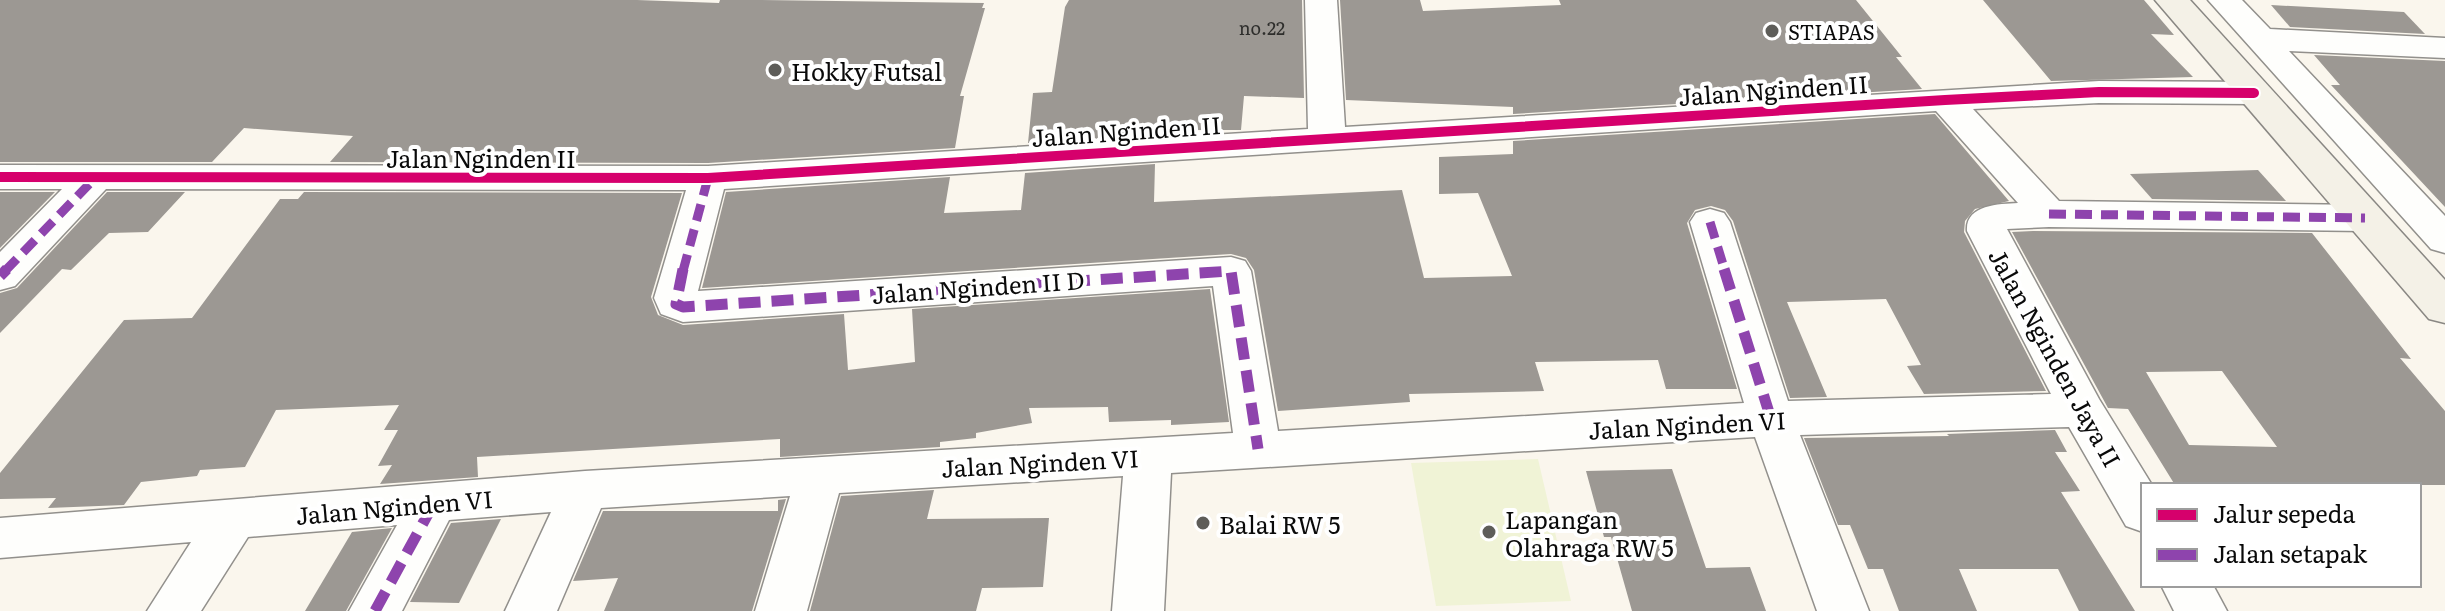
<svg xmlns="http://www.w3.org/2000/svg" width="2445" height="611" font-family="Literata,serif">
<rect width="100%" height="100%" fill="#faf6ed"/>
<polygon fill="#f0f3d6" points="1538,459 1571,601 1436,606 1411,463"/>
<g fill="#9c9893" fill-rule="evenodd">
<polygon points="0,0 637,0 719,3 720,0 756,0 984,3 982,8 985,8 960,96 964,96 955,148 708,163 330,162 353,136 244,128 212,162 0,162"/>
<polygon points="1069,0 1302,0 1304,98 1244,96 1241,130 1156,130 1156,135 1028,143 1033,93 1052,92 1065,7"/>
<polygon points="1340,0 1420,0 1423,11 1561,5 1559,0 1856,0 1902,57 1896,57 1922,89 1513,114 1513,107 1346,100"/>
<polygon points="1983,0 2144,0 2174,35 2151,34 2193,77 2051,81"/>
<polygon points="2271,5 2404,12 2425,34 2290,27"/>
<polygon points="2314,55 2445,61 2445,207 2331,85 2340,85"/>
<polygon points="1935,114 2009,201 1975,209 1965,221 1964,232 2046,391 1924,394 1907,366 1921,365 1886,299 1787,302 1827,397 1790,398 1733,221 1725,210 1711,206 1695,210 1687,223 1737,389 1666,389 1658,360 1535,362 1544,391 1409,394 1410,402 1278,411 1254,270 1246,258 1231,254 702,288 726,192 950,177 944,213 1021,210 1025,173 1155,164 1154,202 1402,190 1424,278 1512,276 1478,193 1439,194 1439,157 1513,154 1513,141"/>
<polygon points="2258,170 2286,201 2152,199 2130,174"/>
<polygon points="0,192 55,192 0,248"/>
<polygon points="107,192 185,192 148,232 109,233 71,270 62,269 0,333 0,293 17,288"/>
<polygon points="304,192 682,193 651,297 658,315 683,325 844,314 848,370 915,362 912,309 1210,289 1229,422 1171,425 1171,420 1109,422 1108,407 1029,408 1032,423 976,433 976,438 940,442 940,447 780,457 780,439 477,457 478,477 380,484 392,465 378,466 398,430 384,430 399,405 276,410 245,467 200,470 197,476 141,482 124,505 48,508 56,498 0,499 0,473 124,320 192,318 280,199 298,199"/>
<path d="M2033 231 2312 233 2411 359 2400 358 2445 411V485H2175L2128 409 2108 408 2012 232ZM2222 371 2277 447 2189 445 2146 372Z"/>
<polygon points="2055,430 2067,452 2055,452 2080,491 2061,492 2135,611 2079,611 2058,569 1959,569 1977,611 1899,611 1883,569 1868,569 1850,525 1838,525 1804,438 1949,436 1947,434"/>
<polygon points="1672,469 1706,568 1750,567 1766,611 1632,611 1611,537 1604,537 1586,471"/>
<polygon points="934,490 927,519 1049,518 1043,587 982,588 976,611 810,611 841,496"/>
<polygon points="786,499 752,611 604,611 618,578 573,581 603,511 778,511 778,500"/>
<polygon points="501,519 459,603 410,602 451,523"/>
<polygon points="392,528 346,611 305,611 352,532"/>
</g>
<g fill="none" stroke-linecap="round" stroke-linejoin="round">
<defs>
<g id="street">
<path d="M1305 0H1337L1345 127 2099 81 2254 82 2266 86 2272 93 2266 100 2254 104 2099 103 1973 109 2059 201 2365 205 2379 209 2385 218 2379 227 2365 231 2049 227 2007 229 2099 399 2152 485H2143V532L2126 526 2069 427 1800 435 1869 611H1817L1755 437 1171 473 1164 611H1112L1123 476 839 493 807 611H755L790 496 601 508 557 611H505L551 512 449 520 402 611H349L397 525 248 537 201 611H147L191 542 0 558V518L585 471 1233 433 1213 286 683 322 661 314 654 298 686 190 106 189 15 286 0 290V252L62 189H0V165L708 166 1308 129ZM1936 111 2018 203C1998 204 1965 205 1967 231L2051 394 1788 401 1730 222 1724 213 1710 209 1696 213 1690 222 1744 403 1278 431 1251 271 1245 261 1231 257 698 291 724 189Z"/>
<polygon points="2208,0 2242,0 2270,29 2445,38 2445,58 2289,51 2445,216 2445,253 2431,249"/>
<polygon points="2161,585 2213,585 2227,611 2174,611"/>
</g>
<polygon id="secondary" points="2155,0 2190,0 2445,280 2445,323 2429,319"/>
</defs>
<use href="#street" stroke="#92908c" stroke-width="3"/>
<use href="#secondary" stroke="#898783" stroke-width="3"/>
<use href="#street" fill="#fefefc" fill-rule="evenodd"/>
<use href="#secondary" fill="#f4f1e7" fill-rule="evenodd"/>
<g stroke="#8e44ad" stroke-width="9" stroke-dasharray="17 9" stroke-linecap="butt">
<polyline points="2049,214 2365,218"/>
<polyline points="1710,222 1725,271"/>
<polyline points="5,271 96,177"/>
<polyline points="683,271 708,178"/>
</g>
<g stroke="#8e44ad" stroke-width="11" stroke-dasharray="22 11" stroke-linecap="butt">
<polyline points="683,269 676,304 683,307 1231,271 1258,449"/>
<polyline points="1724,269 1771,419"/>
<polyline points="0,276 7,269"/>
<polyline points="375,611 434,503"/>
</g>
<defs>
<polyline id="cycleway" points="0,177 708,178 1945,100 2099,92 2254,93"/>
</defs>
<use href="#cycleway" stroke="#fff" stroke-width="14"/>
<use href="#cycleway" stroke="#d6006c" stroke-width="10"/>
</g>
<g fill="#5e5d59" stroke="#fff" stroke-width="3">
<circle cx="1772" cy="31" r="8"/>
<circle cx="775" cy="70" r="8"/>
<circle cx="1203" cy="523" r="8"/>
<circle cx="1489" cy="532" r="8"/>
</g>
<g text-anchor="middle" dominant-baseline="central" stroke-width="8" stroke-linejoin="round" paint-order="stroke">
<g font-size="18" fill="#2e2e2c">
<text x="1262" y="27">no.22</text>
</g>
<g font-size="20" fill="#0a0a0a" stroke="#fff" text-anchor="start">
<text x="1788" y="31">STIAPAS</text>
</g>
<g font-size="24" fill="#0a0a0a" stroke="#fff" text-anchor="start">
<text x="791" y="70">Hokky Futsal</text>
<text x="1505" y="518">Lapangan<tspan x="1505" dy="28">Olahraga RW 5</tspan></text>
<text x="1219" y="523">Balai RW 5</text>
</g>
<g font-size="24" fill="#0a0a0a" stroke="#fff">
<text transform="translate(1773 89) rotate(-4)">Jalan Nginden II</text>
<text transform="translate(1126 130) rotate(-4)">Jalan Nginden II</text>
<text x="481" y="157">Jalan Nginden II</text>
<text transform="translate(978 286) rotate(-4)">Jalan Nginden II D</text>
<text transform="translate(2056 357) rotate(61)">Jalan Nginden Jaya II</text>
<text transform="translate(1687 424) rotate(-3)">Jalan Nginden VI</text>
<text transform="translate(1040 462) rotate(-3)">Jalan Nginden VI</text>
<text transform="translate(394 506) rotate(-5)">Jalan Nginden VI</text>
</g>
</g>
<rect x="2141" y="483" width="280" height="104" fill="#ffffff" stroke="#9d9d9d" stroke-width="2"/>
<rect x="2157" y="509" width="40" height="12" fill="#d6006c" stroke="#9d9d9d" stroke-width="2"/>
<text x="2213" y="523" font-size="24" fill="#0a0a0a">Jalur sepeda</text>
<rect x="2157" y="549" width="40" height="12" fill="#8e44ad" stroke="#9d9d9d" stroke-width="2"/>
<text x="2213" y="563" font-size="24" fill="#0a0a0a">Jalan setapak</text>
</svg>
